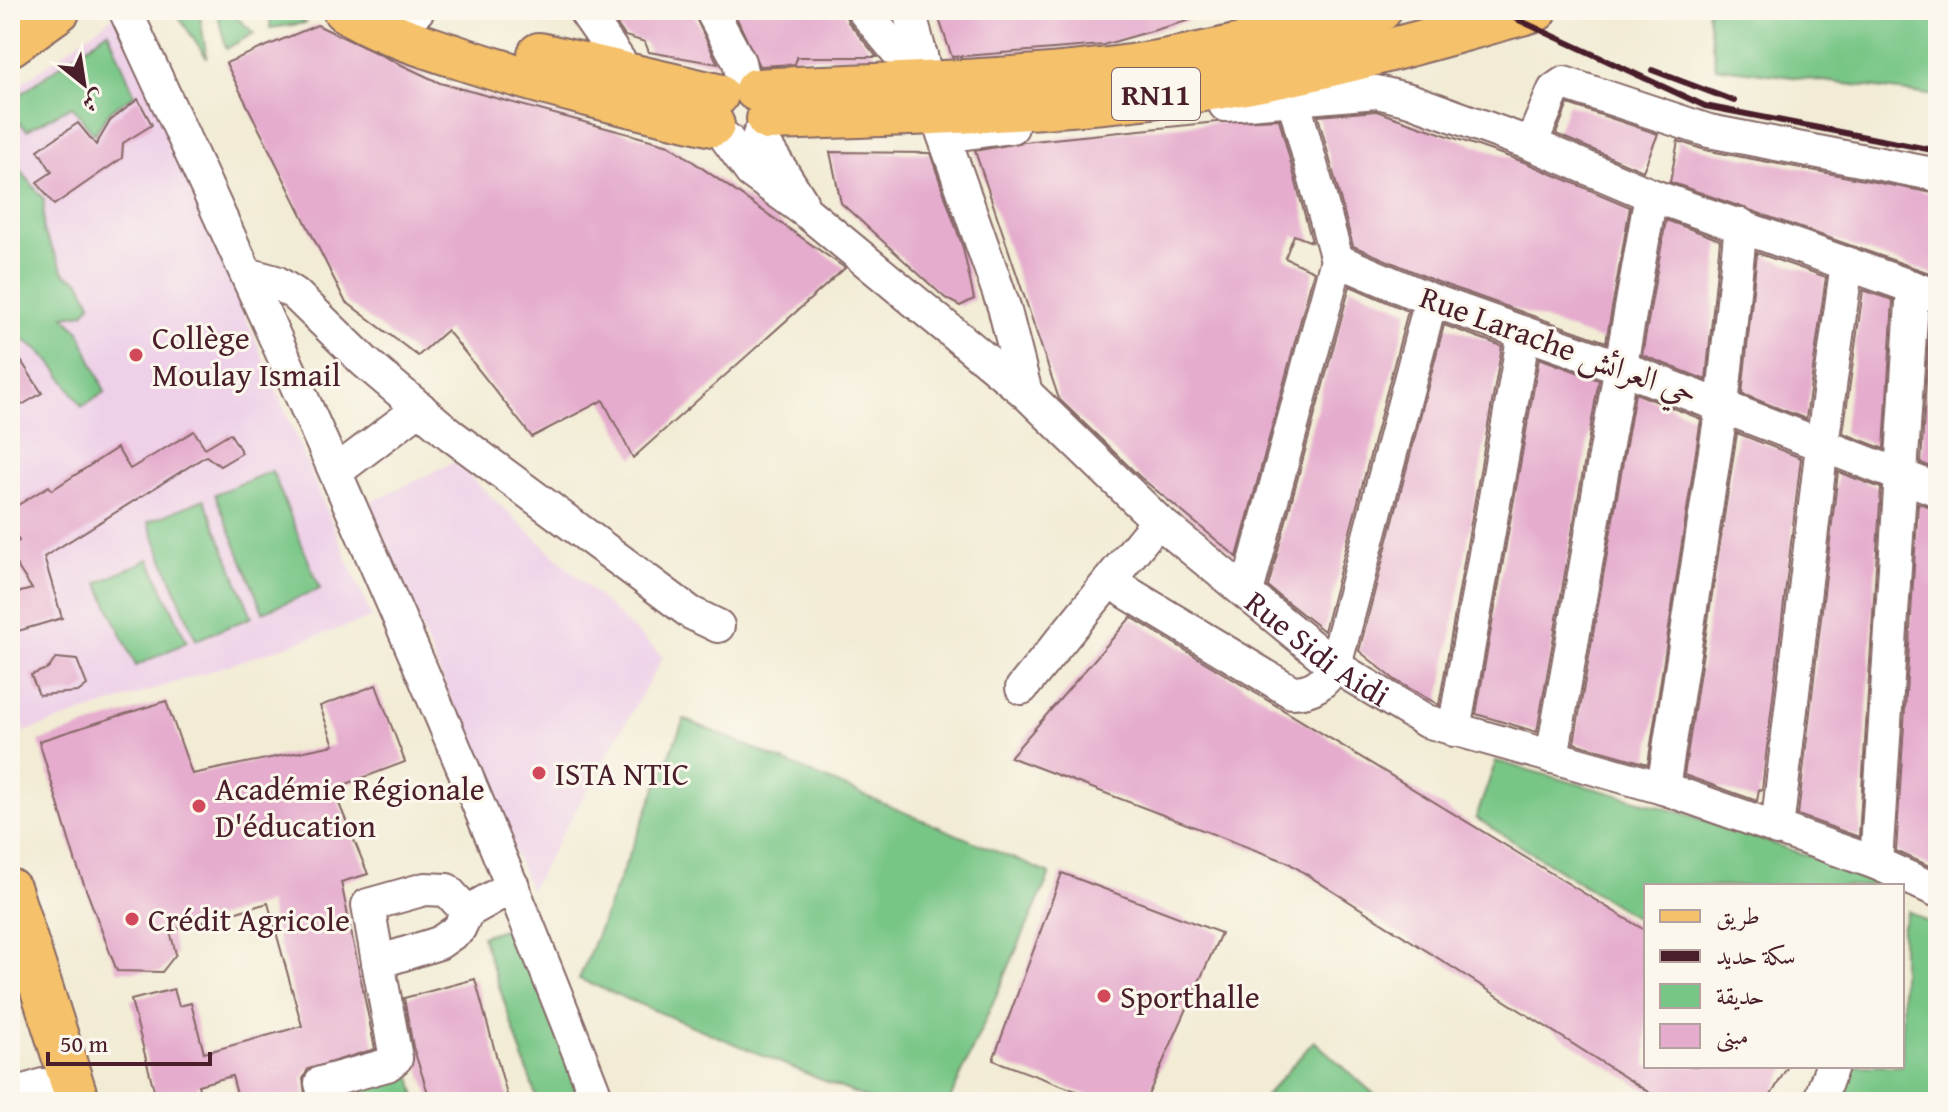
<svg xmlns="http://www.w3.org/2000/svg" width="1948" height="1112" font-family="'Gentium Book Plus',Amiri,serif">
<rect width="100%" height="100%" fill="#fbf7ec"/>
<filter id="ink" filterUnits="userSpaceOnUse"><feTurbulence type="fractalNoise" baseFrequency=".0125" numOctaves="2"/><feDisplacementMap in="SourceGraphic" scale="16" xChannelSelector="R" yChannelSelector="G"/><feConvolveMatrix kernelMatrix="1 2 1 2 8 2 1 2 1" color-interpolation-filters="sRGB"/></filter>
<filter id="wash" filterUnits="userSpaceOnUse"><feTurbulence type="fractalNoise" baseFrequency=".006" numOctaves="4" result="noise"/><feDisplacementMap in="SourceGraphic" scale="32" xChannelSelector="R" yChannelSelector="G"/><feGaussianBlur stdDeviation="1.8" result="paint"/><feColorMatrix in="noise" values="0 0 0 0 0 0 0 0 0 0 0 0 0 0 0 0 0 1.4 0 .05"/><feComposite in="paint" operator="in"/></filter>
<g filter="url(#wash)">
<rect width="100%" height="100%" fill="#f2ecd5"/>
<g fill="#eed0e8">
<polygon points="118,13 372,618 24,732 10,686 10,92"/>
<polygon points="454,462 663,657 530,890 369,503"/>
</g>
<g fill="#78c686" stroke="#617258" stroke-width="2">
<polygon points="174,10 199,10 207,58"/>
<polygon points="217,10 228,10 254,33 226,49"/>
<polygon points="271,10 288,10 306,23 270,28"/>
<polygon points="1707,10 1938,10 1938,96 1716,67"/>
<polygon points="108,31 135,95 111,110 94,134 72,106 27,130 10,113 10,102"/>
<path d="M10 156 44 200 43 231 65 274 80 281 91 303 84 313 64 316 79 331 105 392 82 407C62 377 46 346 10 334Z"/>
<polygon points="272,471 320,589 263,612 215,494"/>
<polygon points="204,499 252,617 196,640 148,522"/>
<polygon points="149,559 187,642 136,666 98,583"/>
<polygon points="684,719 1050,874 949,1102 875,1102 579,979"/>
<polygon points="1496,761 1686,814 1879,880 1881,886 1646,886 1646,924 1476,818"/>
<polygon points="1908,911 1938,928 1938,1102 1840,1102 1853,1066 1902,1066 1902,929"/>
<polygon points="524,922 584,1102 538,1102 482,936"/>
<polygon points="1314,1041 1383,1102 1260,1102"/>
<polygon points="410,1072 417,1102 337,1102 334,1090"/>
</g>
<g id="blocks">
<g fill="#e5accd">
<polygon points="607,10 692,10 718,64 649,52 645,42 625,36"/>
<polygon points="733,10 844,10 848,22 877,57 797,57 795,64 759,66"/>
<polygon points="936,10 1149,10 1151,14 1203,10 1204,16 1103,45 952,57"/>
<polygon points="317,25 440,83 669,145 845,268 633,458 603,400 532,437 447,330 418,356 345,301 226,63"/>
<polygon points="138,99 152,125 123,143 122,158 54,205 37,182 52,172 38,150 78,123 96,145 110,121"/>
<polygon points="1568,104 1658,134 1643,171 1556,134"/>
<polygon points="1376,111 1524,162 1630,207 1606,342 1438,282 1353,246 1318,116"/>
<polygon points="1279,119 1312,242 1294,235 1285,258 1314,271 1237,557 1140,477 1059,399 975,151 1024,142 1217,122"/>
<polygon points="1678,141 1705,150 1938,194 1938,276 1670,182"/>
<polygon points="830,152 930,153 963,248 974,299 960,306 945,298 841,203"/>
<polygon points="1666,220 1720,240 1706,380 1642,355"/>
<polygon points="1757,253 1826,277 1806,419 1742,394"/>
<polygon points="1350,286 1408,311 1324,631 1268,587"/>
<polygon points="1863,290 1893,300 1884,449 1843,433"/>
<polygon points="1930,313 1938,314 1938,470 1921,463"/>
<polygon points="1444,325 1502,346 1439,705 1395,680 1359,651"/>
<polygon points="10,344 42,393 10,412"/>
<polygon points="1539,358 1599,380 1537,732 1476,714"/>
<polygon points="1635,393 1701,419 1648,764 1574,743"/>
<polygon points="194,431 205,448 230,433 242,453 220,466 206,456 44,557 62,618 18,631 10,599 14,594 32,589 10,555 10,546 19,541 10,526 10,510 49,486 52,490 117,448 130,469"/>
<polygon points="1737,433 1801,458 1762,790 1759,789 1757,801 1684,775"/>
<polygon points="1838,472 1881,488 1859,837 1798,815"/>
<polygon points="1918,503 1938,509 1938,870 1896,851"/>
<polygon points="1131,617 1646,931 1646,1066 1788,1066 1767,1102 1664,1102 1287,862 1010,757"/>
<polygon points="56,658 77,660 87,685 78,692 39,695 31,675 49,668"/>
<polygon points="376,685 405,762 333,789 368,874 341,882 375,1049 308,1069 303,1079 306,1102 239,1102 232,1076 198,1085 202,1102 157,1102 131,1000 174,989 179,1006 191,1003 204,1053 302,1026 268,903 170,931 176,954 162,972 117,971 76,863 39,741 166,701 192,774 334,745 320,706"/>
<polygon points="1062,873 1221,933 1145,1102 1106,1102 993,1060"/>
<polygon points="475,979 509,1102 431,1102 413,1047 404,998"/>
</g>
</g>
</g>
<g filter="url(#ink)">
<use href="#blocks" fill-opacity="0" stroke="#856766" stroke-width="2"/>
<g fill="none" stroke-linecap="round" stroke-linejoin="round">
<defs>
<g id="minor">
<path d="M125 10C292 370 455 732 598 1102"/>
<polyline points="584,10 629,75"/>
<polyline points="711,10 739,62 744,85"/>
<polyline points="863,10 896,50 921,55"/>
<polyline points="909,10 936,114 1004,307 1026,393"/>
<polyline points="415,13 418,10"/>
<polyline points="1225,105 1377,92 1410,100 1531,144 1651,195 1938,296"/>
<polyline points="759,135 801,201"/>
<polyline points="944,136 1012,127"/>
<path id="s1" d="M727 139 751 172 809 214 1026 393 1158 521 1335 666 1426 721 1663 788 1876 863 1938 891"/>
<polyline points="1531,144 1554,90 1564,83 1709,131 1938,175"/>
<polyline points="1337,260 1431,300 1620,367 1938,490"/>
<polyline points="247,274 276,282 295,294 365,362 451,435 691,613 718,626"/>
<polyline points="337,471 420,408"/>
<path d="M1110 582 1292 692C1313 692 1324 683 1335 666L1431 300"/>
<polyline points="1247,592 1337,260 1293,98"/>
<polyline points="1022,688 1158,521"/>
<polyline points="1454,730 1524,333"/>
<polyline points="1552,757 1651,195"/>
<polyline points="1663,788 1722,406 1741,225"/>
<polyline points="1777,829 1822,445 1847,263"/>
<polyline points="1876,863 1913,287"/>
<polyline points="378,962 368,905 425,889 447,890 467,912"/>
<polyline points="10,1096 43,1085"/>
<polyline points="326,1102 321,1083 387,1065 396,1058 378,962 439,943 459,929 467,912 513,886"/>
<polyline points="1819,1102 1832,1066"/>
</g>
<g id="major">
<path d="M344 10C379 32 418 44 457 57 541 85 626 105 713 125"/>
<polyline points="10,45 59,10"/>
<polyline points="539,54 717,95"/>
<path d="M756 90C873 84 991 83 1107 69 1200 59 1290 32 1380 10"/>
<path d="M768 119C919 114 1073 111 1223 87 1328 70 1433 38 1536 10"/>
<polyline points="10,890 78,1102"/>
</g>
</defs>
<use href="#minor" stroke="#856766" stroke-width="36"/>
<use href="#major" stroke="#856766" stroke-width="46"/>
<use href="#minor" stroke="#fff" stroke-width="32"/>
<use href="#major" stroke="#f5c16b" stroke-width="42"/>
<g stroke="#4a1f2b" stroke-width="6">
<polyline points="1497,10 1705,106 1938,151"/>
<polyline points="1652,70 1734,101"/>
</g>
</g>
</g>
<g fill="#d1495b" stroke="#fbf7ec" stroke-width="3">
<circle cx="136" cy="355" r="8"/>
<circle cx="539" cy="773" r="8"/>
<circle cx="199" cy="806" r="8"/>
<circle cx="132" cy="919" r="8"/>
<circle cx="1104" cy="996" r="8"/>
</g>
<g text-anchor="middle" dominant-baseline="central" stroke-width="6" stroke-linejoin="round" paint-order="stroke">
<rect fill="#fbf7ec" stroke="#7f6065" stroke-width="2" x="1112" y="68" width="88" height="52" rx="6"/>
<g font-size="30" font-weight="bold" fill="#4a1f2b">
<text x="1156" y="94">RN11</text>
</g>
<g font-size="32" fill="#4a1f2b" stroke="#fbf7ec" text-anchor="start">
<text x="152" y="337">Collège<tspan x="152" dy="37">Moulay Ismail</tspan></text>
<text x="555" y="773">ISTA NTIC</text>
<text x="215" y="788">Académie Régionale<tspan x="215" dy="37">D'éducation</tspan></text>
<text x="148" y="919">Crédit Agricole</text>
<text x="1120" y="996">Sporthalle</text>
</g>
<g font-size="32" fill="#4a1f2b" stroke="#fbf7ec">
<text transform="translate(1559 345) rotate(20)">Rue Larache حي العرائش</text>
<text stroke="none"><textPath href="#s1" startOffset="782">Rue Sidi Aidi</textPath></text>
</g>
</g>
<rect width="1948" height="1112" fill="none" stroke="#fbf7ec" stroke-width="40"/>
<rect x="1644" y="884" width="260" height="184" fill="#fbf7ec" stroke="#b4a19f" stroke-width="2"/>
<rect x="1660" y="910" width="40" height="12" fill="#f5c16b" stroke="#b4a19f" stroke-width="2"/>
<text x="1716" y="924" font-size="24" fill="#4a1f2b">طريق</text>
<rect x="1660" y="950" width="40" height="12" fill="#4a1f2b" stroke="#b4a19f" stroke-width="2"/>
<text x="1716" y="964" font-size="24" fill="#4a1f2b">سكة حديد</text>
<rect x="1660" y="984" width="40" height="24" fill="#78c686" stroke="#b4a19f" stroke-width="2"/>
<text x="1716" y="1004" font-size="24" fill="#4a1f2b">حديقة</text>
<rect x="1660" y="1024" width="40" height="24" fill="#e5accd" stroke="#b4a19f" stroke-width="2"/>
<text x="1716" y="1044" font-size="24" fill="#4a1f2b">مبنى</text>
<g transform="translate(84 84) rotate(150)" stroke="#fbf7ec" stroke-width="6" paint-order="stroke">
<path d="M0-6L14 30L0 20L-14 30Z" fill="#4a1f2b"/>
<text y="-12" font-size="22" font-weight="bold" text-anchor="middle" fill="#4a1f2b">ش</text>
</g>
<path d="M48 1052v12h162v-12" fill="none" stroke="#4a1f2b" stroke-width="4"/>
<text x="60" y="1052" font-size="24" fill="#4a1f2b" stroke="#fbf7ec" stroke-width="6" paint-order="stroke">50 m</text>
</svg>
